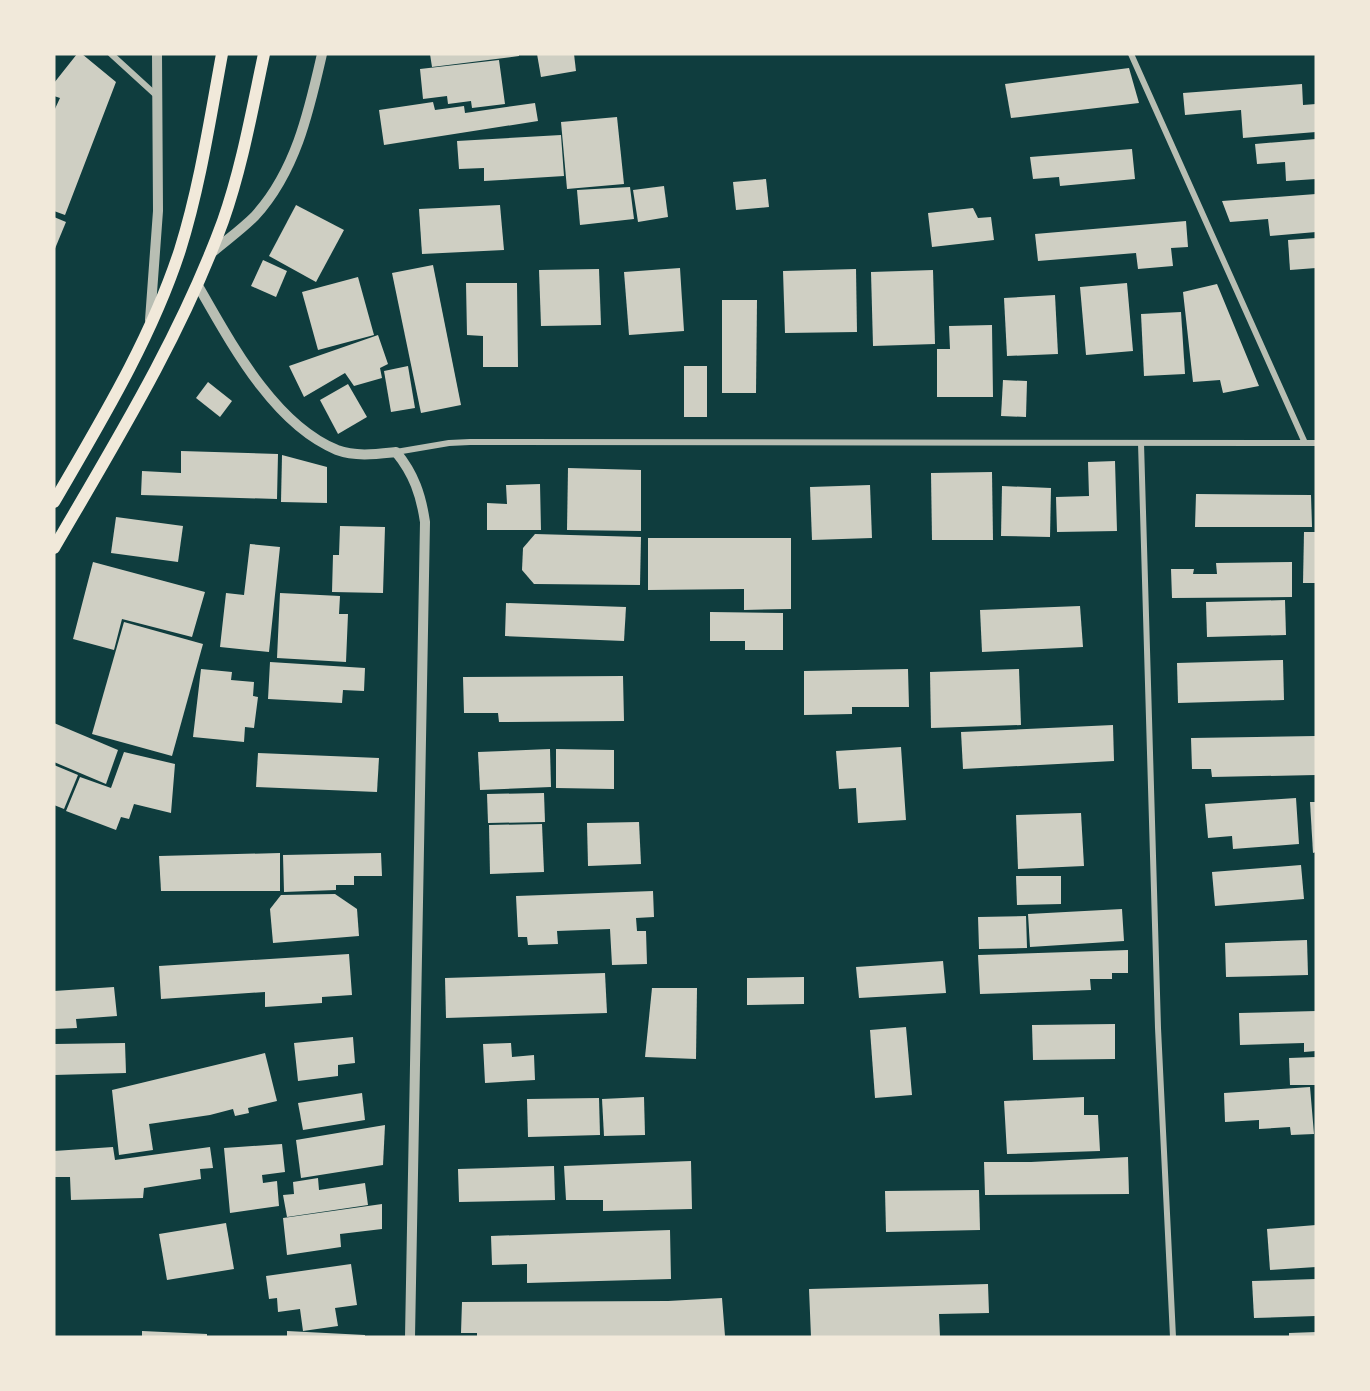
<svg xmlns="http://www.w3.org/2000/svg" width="1370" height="1391" font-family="Mulish,sans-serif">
<rect width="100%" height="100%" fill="#0f3d3e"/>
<g fill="#cfcfc3">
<polygon points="77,54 82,54 116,82 65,215 54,211 54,111 60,98 54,96 54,83"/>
<polygon points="430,54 519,54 519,56 432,67"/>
<polygon points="537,54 574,54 576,71 541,77"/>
<polygon points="499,60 505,104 472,108 471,101 448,104 447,96 423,99 420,69"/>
<polygon points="1129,68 1139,103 1011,118 1005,84"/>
<polygon points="1302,84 1303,105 1316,104 1316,132 1243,138 1241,110 1185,115 1183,93"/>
<polygon points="433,102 435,110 464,106 465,113 535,103 538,121 384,145 379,110"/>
<polygon points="617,117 624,184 567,189 561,122"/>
<polygon points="561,135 564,176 484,181 484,168 459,169 457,141"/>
<polygon points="1316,139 1316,179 1286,181 1285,162 1257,164 1255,144"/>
<polygon points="1132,149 1135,179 1060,186 1059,177 1033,179 1030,157"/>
<polygon points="766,179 769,207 736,210 733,182"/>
<polygon points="664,186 668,217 638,222 633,190"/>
<polygon points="630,187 634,219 580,225 577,190"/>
<polygon points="1316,194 1316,232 1270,236 1268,219 1230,222 1222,201"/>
<polygon points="296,205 344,230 316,282 269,256"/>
<polygon points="500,205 504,250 422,254 419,209"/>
<polygon points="973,208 978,218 991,217 994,240 932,247 928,213"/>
<polygon points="54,217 66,222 54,251"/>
<polygon points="1186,221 1188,247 1171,248 1173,266 1138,269 1136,253 1038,261 1035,234"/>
<polygon points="1316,238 1316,268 1290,270 1288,240"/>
<polygon points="263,260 287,271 276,297 251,286"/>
<polygon points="433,265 461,405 421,413 392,273"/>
<polygon points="680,268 684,331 629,335 624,272"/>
<polygon points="599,269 601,325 541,326 539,270"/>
<polygon points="856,269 857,332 785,333 783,271"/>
<polygon points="933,270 935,344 873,346 871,272"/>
<polygon points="358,277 374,335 318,350 302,292"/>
<polygon points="466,283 517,283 518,367 483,367 483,336 467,335"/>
<polygon points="1127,283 1133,351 1086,355 1080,287"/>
<polygon points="1217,284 1259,386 1223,393 1220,380 1193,382 1183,292"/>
<polygon points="1055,295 1058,354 1007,356 1004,298"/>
<polygon points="722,300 757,300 756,393 722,393"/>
<polygon points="1181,312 1185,374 1144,376 1141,314"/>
<polygon points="992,325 993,397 937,397 937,349 950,349 949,326"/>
<polygon points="378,335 388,364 380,368 382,378 354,386 345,373 304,397 289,366"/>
<polygon points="408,366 415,408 391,412 384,371"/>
<rect x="684" y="366" width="23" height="51"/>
<polygon points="1003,380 1027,381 1026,417 1001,416"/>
<polygon points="208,382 232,401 220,417 196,398"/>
<polygon points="348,384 367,417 338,434 320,400"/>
<polygon points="181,451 278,454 277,499 141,495 142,471 181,473"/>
<polygon points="282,455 327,467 327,503 281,502"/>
<polygon points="1115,461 1117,531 1057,532 1056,497 1089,496 1088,462"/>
<polygon points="568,468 641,470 641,531 567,530"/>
<polygon points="992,472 993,540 932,540 931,473"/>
<polygon points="540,484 541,530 487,530 487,503 507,504 506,485"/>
<polygon points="870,485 872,538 812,540 810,487"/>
<polygon points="1002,486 1051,488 1050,537 1001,536"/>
<polygon points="1196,494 1311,495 1312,527 1195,527"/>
<polygon points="116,517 183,526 178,562 111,553"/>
<polygon points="340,526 385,527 383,593 332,592 333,555 339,555"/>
<polygon points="1304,532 1316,532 1316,583 1303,583"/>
<polygon points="535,534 641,537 640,585 534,584 522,570 523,548"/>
<polygon points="648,538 791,538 791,609 744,610 744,589 648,590"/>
<polygon points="250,544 280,547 269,652 220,647 226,593 244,595"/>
<polygon points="93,562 205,592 192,637 122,619 114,650 73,639"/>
<polygon points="1292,562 1292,597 1172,598 1171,569 1194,569 1193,574 1217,574 1216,563"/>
<polygon points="280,593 340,596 339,614 348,614 346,662 277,658"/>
<polygon points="1285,600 1286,635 1207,637 1206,602"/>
<polygon points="506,603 626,607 624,641 505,636"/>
<polygon points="1080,606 1083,647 982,652 980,610"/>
<polygon points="710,612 783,613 783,650 745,650 745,641 710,641"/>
<polygon points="124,622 203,644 172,756 92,734"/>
<polygon points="1283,660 1284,700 1178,703 1177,663"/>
<polygon points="270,662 365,668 364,691 343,690 342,703 268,699"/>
<polygon points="201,669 232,672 231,680 254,682 253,696 258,697 254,728 245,727 244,742 193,737"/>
<polygon points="908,669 909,707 852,707 852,714 804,715 804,671"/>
<polygon points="1019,669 1021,725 931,728 930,672"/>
<polygon points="623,676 624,721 499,722 498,713 464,713 463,677"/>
<polygon points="54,723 118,750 106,784 54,762"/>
<polygon points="1113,725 1114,761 963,769 961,732"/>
<polygon points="1316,736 1316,775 1212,777 1211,769 1192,769 1191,738"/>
<polygon points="901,747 906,820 858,823 856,788 839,789 836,751"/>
<polygon points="550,749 551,787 480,790 478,752"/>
<polygon points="556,749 614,750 614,789 556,788"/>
<polygon points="124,752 175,764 171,813 134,804 129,819 121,817 116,830 66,811 80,777 111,788"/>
<polygon points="258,753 379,758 377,792 256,787"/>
<polygon points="54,765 78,775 64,809 54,805"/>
<polygon points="544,793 545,822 488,823 487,794"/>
<polygon points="1296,798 1299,844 1233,849 1232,836 1208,838 1205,804"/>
<polygon points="1310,802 1316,802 1316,852 1313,853"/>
<polygon points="1081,813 1084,866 1018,869 1016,815"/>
<polygon points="639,822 641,864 588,866 587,823"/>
<polygon points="542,824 544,872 490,874 489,825"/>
<polygon points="280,853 280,891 161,891 159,856"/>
<polygon points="381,853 382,876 354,876 354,885 336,885 336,890 284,892 283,855"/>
<polygon points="1301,865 1304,899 1215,906 1212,872"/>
<polygon points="1016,876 1061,876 1061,904 1017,905"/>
<polygon points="653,891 654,917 636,918 637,931 646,931 647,964 612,965 610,929 557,931 558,944 528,945 527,937 518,937 516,896"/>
<polygon points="335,894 357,909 359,936 273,943 270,909 281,895"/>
<polygon points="1122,909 1124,941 1030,947 1028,914"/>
<polygon points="1026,916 1027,948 979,949 978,917"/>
<polygon points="1307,940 1308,975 1226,977 1225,943"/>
<polygon points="1128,950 1128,973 1112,973 1112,979 1090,979 1091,990 980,994 978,955"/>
<polygon points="349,954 352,995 322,997 322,1003 265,1007 265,992 161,999 159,966"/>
<polygon points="943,961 946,993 859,998 856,967"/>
<polygon points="605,973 607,1013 446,1018 445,978"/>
<polygon points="804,977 804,1004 747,1005 747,978"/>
<polygon points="114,987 117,1016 76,1019 77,1028 54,1029 54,991"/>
<polygon points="652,988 697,988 696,1059 645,1057"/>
<polygon points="1316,1011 1316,1051 1304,1052 1304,1043 1240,1045 1239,1013"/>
<polygon points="1115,1024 1115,1059 1033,1060 1032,1025"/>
<polygon points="906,1027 912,1095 875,1098 870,1030"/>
<polygon points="353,1037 355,1063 338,1065 338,1076 298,1081 294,1043"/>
<polygon points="125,1043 126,1073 54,1075 54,1044"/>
<polygon points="511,1043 512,1057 534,1055 535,1080 485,1083 483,1044"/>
<polygon points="265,1053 277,1101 248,1108 249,1113 235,1116 233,1109 210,1115 149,1124 153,1150 119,1155 112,1090"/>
<polygon points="1316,1057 1316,1085 1290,1085 1289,1058"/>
<polygon points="1310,1087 1314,1134 1291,1135 1290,1127 1259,1129 1259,1120 1225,1122 1224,1093"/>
<polygon points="362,1093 365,1120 303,1130 298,1103"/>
<polygon points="644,1097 645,1135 604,1136 602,1099"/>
<polygon points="1084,1097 1084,1115 1098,1115 1100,1151 1007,1154 1004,1101"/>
<polygon points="599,1098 600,1135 528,1137 527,1099"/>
<polygon points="385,1125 383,1165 301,1178 296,1140"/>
<polygon points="282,1144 285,1172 262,1175 263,1183 277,1181 279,1206 230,1213 224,1148"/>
<polygon points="113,1147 115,1160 210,1147 213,1168 200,1169 201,1179 144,1188 143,1198 71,1200 70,1177 55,1177 54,1151"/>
<polygon points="1128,1157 1129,1194 985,1195 984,1162 1031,1162"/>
<polygon points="691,1161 692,1209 603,1211 603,1200 566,1200 564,1166"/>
<polygon points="554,1166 555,1200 459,1202 458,1169"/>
<polygon points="318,1178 319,1190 365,1183 368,1205 287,1217 283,1195 294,1194 293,1182"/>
<polygon points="979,1190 980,1230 886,1232 885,1191"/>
<polygon points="382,1204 382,1229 340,1234 341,1247 287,1255 283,1218"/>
<polygon points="226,1223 234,1269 167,1280 159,1234"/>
<polygon points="1316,1225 1316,1267 1270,1270 1267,1229"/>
<polygon points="670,1230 671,1279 527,1283 527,1264 492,1265 491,1236"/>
<polygon points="351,1264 357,1305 335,1308 338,1326 303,1331 300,1309 278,1312 277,1298 269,1299 266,1276"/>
<polygon points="1316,1279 1316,1316 1254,1318 1252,1281"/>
<polygon points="988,1284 989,1313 939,1314 940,1337 811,1337 809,1289"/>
<polygon points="722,1298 725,1336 477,1337 477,1333 461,1333 462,1302 668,1301"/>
<polygon points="142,1331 207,1334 207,1337 142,1337"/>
<polygon points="287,1331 365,1335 365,1337 287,1337"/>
<polygon points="1316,1332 1316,1337 1289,1337 1289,1333"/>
</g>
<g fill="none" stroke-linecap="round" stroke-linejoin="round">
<g stroke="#b8beb3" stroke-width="6">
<polyline points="111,54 157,96"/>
<polyline points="1131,54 1305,443"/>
<polyline points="1141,443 1158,1028 1173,1337"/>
<polyline points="396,452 449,443 470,442 1316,443"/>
</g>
<g stroke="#b8beb3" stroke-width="10">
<path d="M209 255C224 242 241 230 255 216 296 171 309 111 322 54"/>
<path d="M197 284C230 341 273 424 337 450 356 457 377 454 396 452 414 474 421 495 425 522L410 1337"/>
<polyline points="150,320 158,211 157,54"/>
</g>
<g stroke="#f1e9da" stroke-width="12">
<path d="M54 502C101 421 151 339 180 250 200 186 210 119 222 54"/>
<path d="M54 548C115 443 181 336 223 221 242 167 252 110 264 54"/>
</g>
</g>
<rect width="1370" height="1391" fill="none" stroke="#f1e9da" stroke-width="111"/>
</svg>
